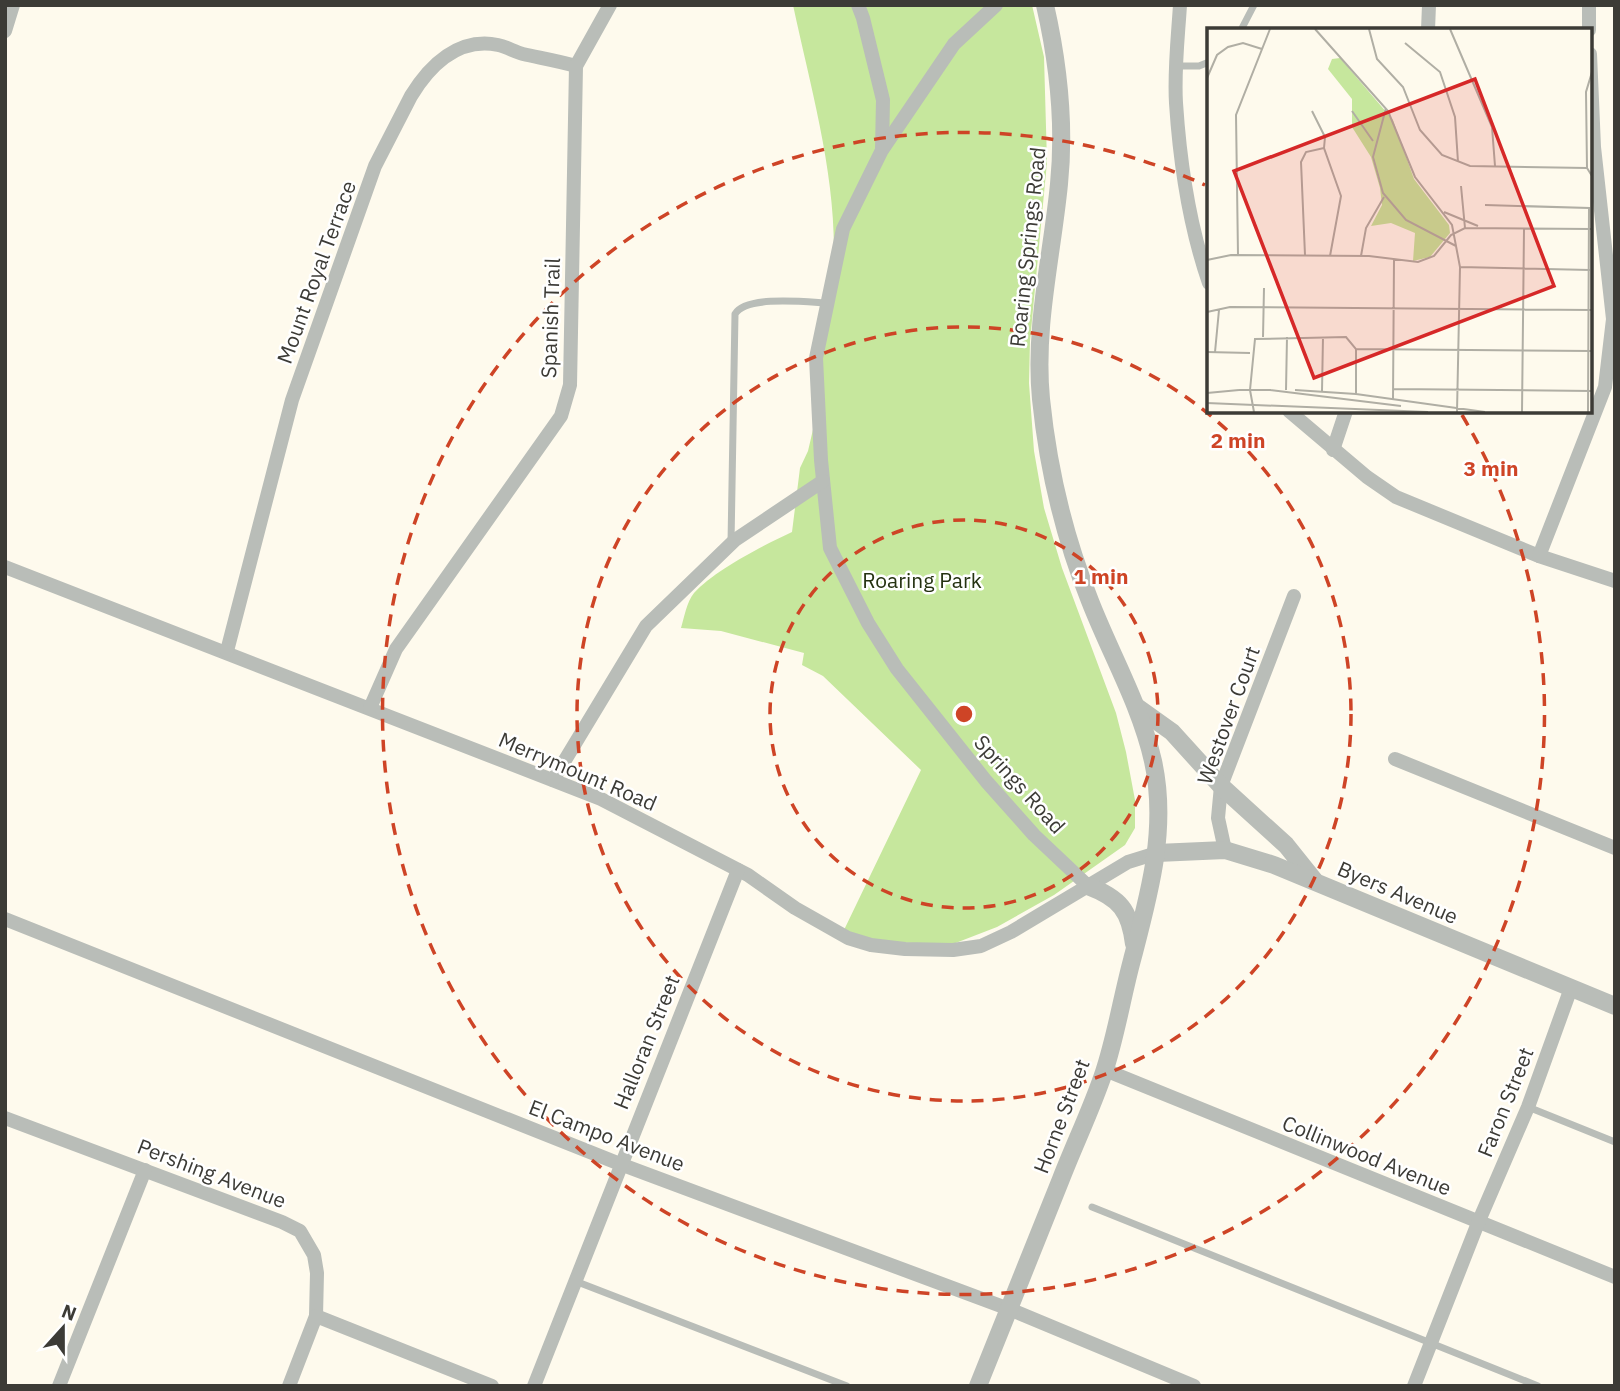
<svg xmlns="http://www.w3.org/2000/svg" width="1620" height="1391" font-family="'IBM Plex Sans',sans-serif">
<rect width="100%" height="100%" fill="#fefaed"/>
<path fill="#c6e79d" d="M793 5H1032L1044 57 1047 162 1030 341 1029 383 1034 451 1044 508 1062 568 1116 713 1126 752 1135 800V828L1125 845 1054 895 997 927 953 944 873 942 844 930 921 770 823 676 802 665 804 653 721 631 681 628C684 618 687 601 694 593 715 570 764 545 792 532L800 468 808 451 815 421 834 249C834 167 810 85 793 5Z"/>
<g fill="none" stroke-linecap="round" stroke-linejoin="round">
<g stroke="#b9bdb8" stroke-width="7">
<polyline points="1241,30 1254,5"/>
<polyline points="1177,66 1199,66 1209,62"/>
<path d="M731 543 735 314C746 295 807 302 828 303"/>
<polyline points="1528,1107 1615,1142"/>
<polyline points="1092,1207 1538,1386"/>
<polyline points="575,1281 847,1386"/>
</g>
<g stroke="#b9bdb8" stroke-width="14">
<polyline points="858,5 863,18 883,100 882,149"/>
<polyline points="996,5 954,44 882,150 843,229 816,358 821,460 830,548 868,623 897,669 986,781 1034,835 1088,886"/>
<path d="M1180 5C1178 37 1174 71 1176 103 1180 164 1189 225 1209 283"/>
<polyline points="1589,5 1589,30"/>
<polyline points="1428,30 1429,5"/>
<polyline points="5,31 13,5"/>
<polyline points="1289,411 1367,477 1396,497 1539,556 1615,581"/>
<polyline points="1333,450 1346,411"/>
<polyline points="1539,556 1605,387 1613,319 1594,147 1590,54"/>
<polyline points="5,567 601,799 748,875 795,908 848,938 871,945 905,949 953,950 981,946 1011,932 1128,862 1157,853"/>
<path d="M227 651 292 400 375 166 411 96C430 65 459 37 498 45 507 47 515 52 523 54 541 58 559 61 576 66"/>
<polyline points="370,708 396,649 561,416 570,385 576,66 610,5"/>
<polyline points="1395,759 1615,848"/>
<polyline points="553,780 646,626 735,540 823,481"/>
<polyline points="1225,850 1218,818 1221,786 1294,596"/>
<polyline points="5,919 620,1164 1009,1309 1194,1386"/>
<polyline points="1105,1070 1615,1277"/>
<polyline points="5,1118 282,1222 300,1231 314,1255 317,1273 316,1316 289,1386"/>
<polyline points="316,1316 492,1386"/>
<polyline points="59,1386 145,1170"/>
<polyline points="534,1386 738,870"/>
<polyline points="1414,1386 1478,1223 1528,1107 1571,988"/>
</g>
<g stroke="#b9bdb8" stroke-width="18">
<polyline points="1137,707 1172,732 1221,786 1286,845 1314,880"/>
<polyline points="1157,853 1225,850 1274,865 1615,1006"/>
<path d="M1088 886C1120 898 1130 911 1134 944"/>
<path d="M978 1386C1005 1317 1033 1248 1061 1179 1075 1143 1092 1108 1104 1072 1116 1036 1122 997 1132 960 1149 895 1168 829 1153 761 1140 704 1111 655 1090 601 1064 536 1048 468 1041 399 1034 326 1052 256 1059 184 1065 125 1058 62 1045 5"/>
</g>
</g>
<g fill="none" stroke="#ce4426" stroke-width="3.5" stroke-dasharray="12 9">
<circle cx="964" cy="714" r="194"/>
<circle cx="964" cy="714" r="387"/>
<path d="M1462 415A581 581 0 1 1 1205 185"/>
</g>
<g text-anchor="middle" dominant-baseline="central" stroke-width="5" stroke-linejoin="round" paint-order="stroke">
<g font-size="21" fill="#3c3b36" stroke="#fff">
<text transform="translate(1027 247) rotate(-84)">Roaring Springs Road</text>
<text transform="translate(316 272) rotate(-70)">Mount Royal Terrace</text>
<text transform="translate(550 318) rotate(-88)">Spanish Trail</text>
<text transform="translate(1228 715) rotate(-70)">Westover Court</text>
<text transform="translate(578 771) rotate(23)">Merrymount Road</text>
<text transform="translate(1020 784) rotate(48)">Springs Road</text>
<text transform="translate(1398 892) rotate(23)">Byers Avenue</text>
<text transform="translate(646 1042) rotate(-68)">Halloran Street</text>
<text transform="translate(1505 1102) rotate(-68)">Faron Street</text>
<text transform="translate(1061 1116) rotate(-69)">Horne Street</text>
<text transform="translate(607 1135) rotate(21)">El Campo Avenue</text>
<text transform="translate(1367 1155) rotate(22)">Collinwood Avenue</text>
<text transform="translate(212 1173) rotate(21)">Pershing Avenue</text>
</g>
<g font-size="21" fill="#253211" stroke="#fff">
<text x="922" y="580">Roaring Park</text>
</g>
</g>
<g transform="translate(1207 28)">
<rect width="385" height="385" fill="#fefaed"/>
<path d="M133 30 186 92 207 151 242 197 243 205 223 229 206 233 208 205 184 195 164 198 175 177 173 160 164 129 145 99V71L121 41 125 31Z" fill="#c6e79d"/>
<path fill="none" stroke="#b0aea4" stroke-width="2" d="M108 1 181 83 208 149 245 197 253 239 250 384M162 1 170 31 196 59 213 102 235 127 263 138 380 140M243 1 285 99 288 138M198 15 233 44 248 89 251 134M385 44 379 64 380 140 385 148M0 50 10 27 21 19 36 15 55 21M179 80 166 129 176 165 199 192 249 218M105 83 118 109 117 120 134 168 123 228M145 83 166 113M254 158 258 200M278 177 382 180 381 384M237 184 271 198M31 227 29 87 63 1M98 227 94 134 99 124 117 120M154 228 159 200 177 169M0 232 24 227 162 228 211 234 227 228 244 207 258 200 385 201M253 239 383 242M0 284 23 279 385 282M56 309 57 260M149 321 385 323M0 324 43 325M8 324 12 282M186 361 385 363M32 362H64M43 362 48 311 139 309 149 321V366M43 362 47 384M63 362 194 378M79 362 80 309M88 362 149 366 278 384M115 363 116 309M0 365 32 362M186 371 187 231M0 375 221 384M315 384 317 201"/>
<path fill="#d62828" fill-opacity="0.15" stroke="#d62828" stroke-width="3.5" d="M268 51 347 258 107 350 27 143Z"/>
<rect width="385" height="385" fill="none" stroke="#3c3b36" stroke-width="3.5"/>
</g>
<circle cx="964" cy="714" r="10" fill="#ce4426" stroke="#fff" stroke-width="3.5"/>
<g font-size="21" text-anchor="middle" font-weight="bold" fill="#ce4426" stroke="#fff" stroke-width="5" stroke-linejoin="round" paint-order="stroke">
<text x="1238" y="448">2 min</text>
<text x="1491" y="476">3 min</text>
<text x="1101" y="584">1 min</text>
</g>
<rect width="1620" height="1391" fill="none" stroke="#3c3b36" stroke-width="14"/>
<g transform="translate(63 1328) rotate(21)" stroke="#ffffff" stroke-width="5" paint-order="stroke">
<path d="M0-5L12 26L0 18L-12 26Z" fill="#3c3b36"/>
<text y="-10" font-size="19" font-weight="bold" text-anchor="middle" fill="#3c3b36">N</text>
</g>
</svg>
